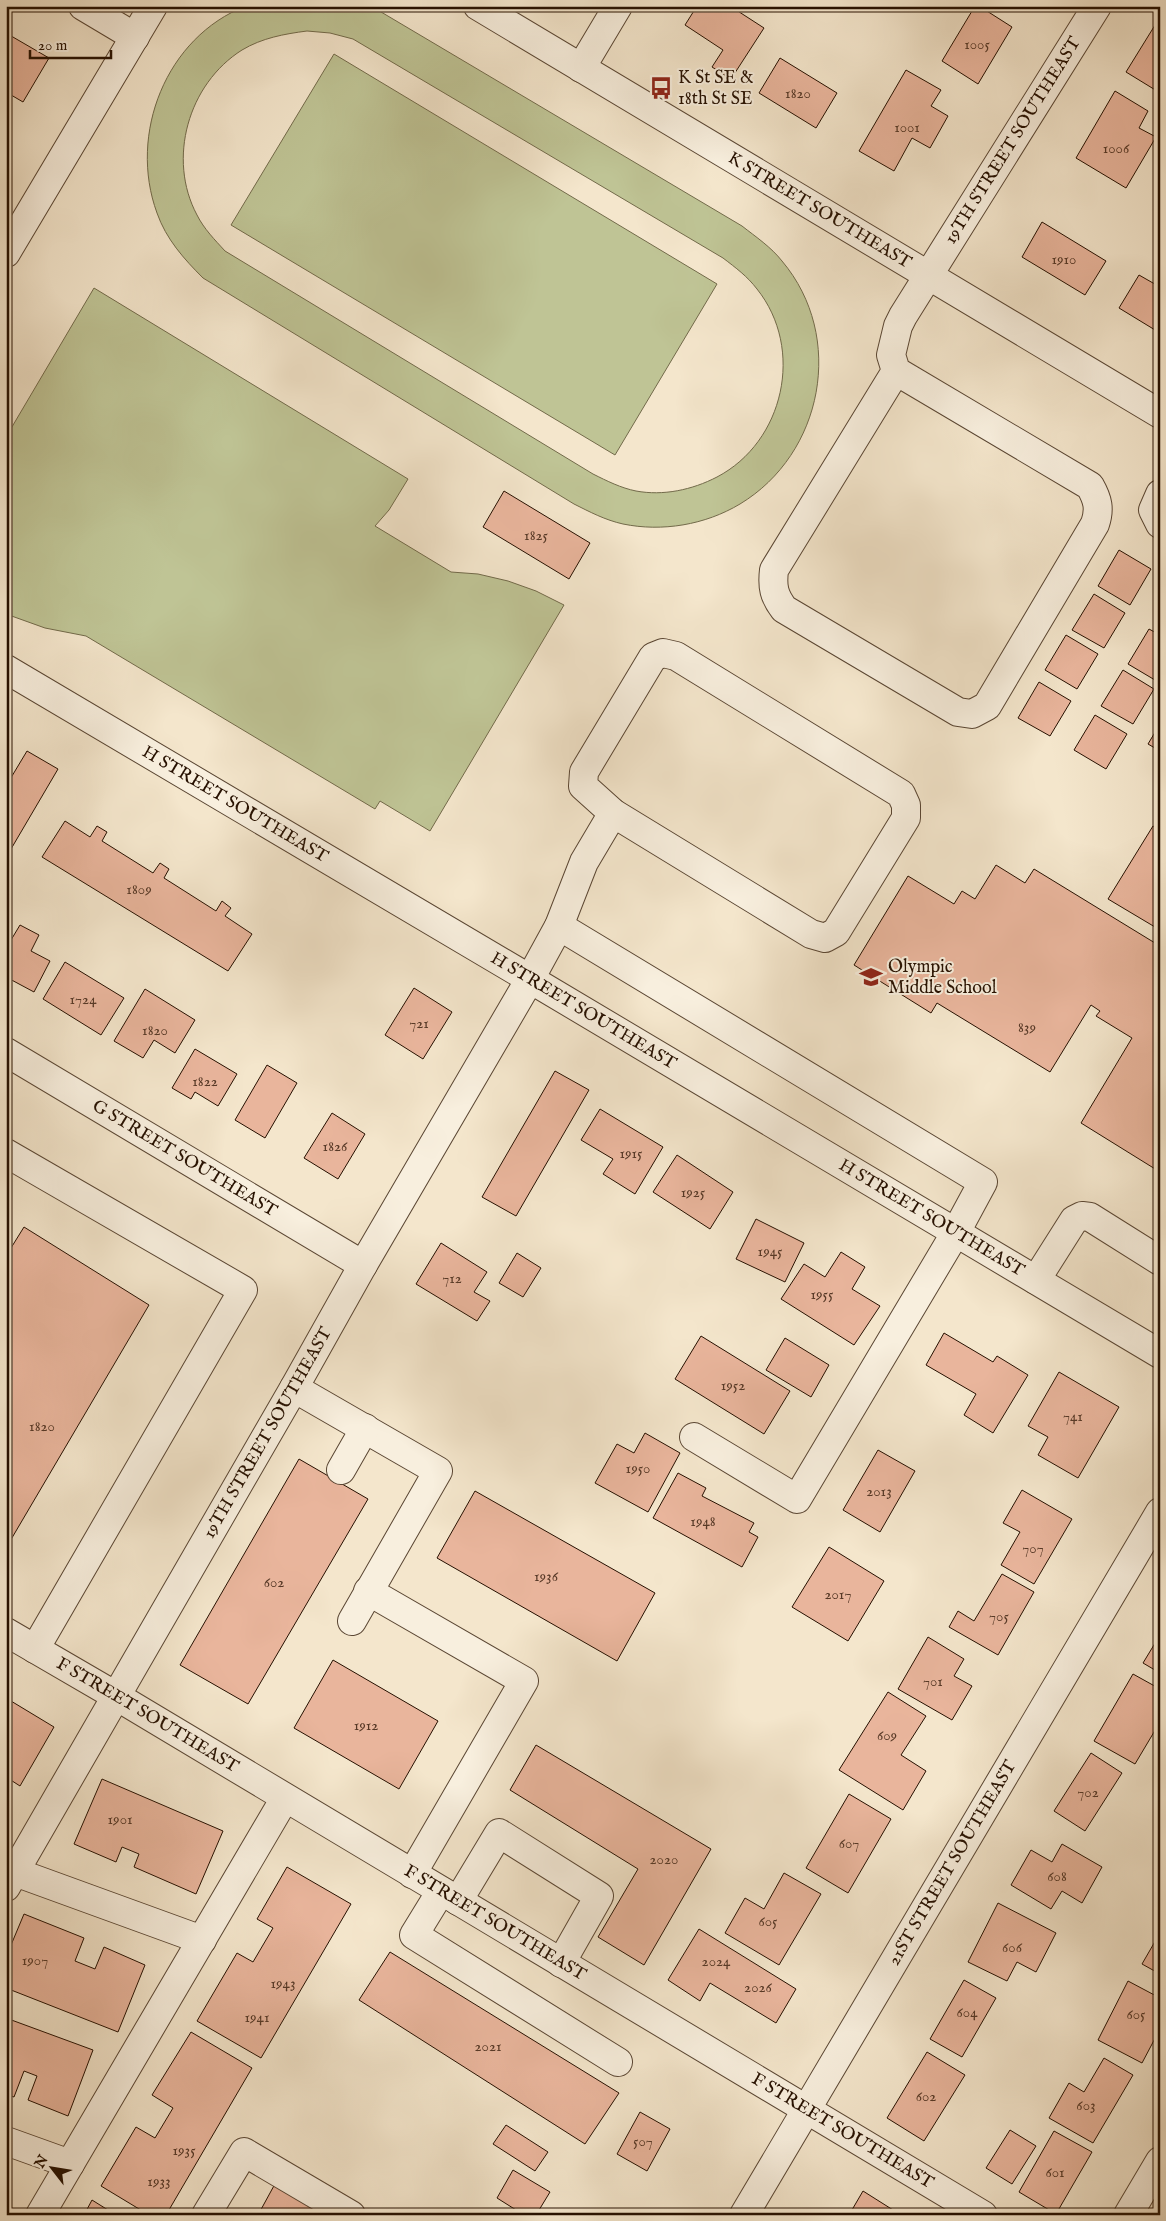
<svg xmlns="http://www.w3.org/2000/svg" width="1166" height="2221" font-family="'IM FELL English',serif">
<rect width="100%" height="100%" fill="#f4e6cc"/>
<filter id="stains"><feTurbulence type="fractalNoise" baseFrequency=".004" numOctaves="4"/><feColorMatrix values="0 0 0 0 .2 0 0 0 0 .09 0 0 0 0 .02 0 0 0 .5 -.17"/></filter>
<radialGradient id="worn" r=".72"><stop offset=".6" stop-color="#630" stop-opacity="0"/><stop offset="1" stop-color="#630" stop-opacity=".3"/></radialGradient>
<g fill="#bfc495" stroke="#726a4a" fill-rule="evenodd">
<path d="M246 6H371L742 226C756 237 771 247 782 261 846 337 823 454 740 504 705 525 662 532 623 524 605 520 590 512 574 504L203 278C184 259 166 239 157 213 128 134 166 37 246 6ZM307 31 330 33 353 39 723 258C736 268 747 276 757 289 805 349 784 442 717 477 692 490 663 496 636 491 621 488 607 481 593 474L225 251C215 240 204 229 197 215 167 159 188 84 242 50 262 38 284 34 307 31Z"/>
<polygon points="334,54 717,284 615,455 231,225"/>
<polygon points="94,288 408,479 389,510 375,526 451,572 478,574 508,581 536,591 564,605 430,831 380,801 375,809 86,636 45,628 6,614 6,437"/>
</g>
<g fill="#e9b59c" stroke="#261000">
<polygon points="697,6 730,6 764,28 731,79 712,67 723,50 685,25"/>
<polygon points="975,6 979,6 1012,27 978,84 942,61"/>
<polygon points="1160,17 1160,87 1157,91 1126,72"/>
<polygon points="6,33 49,58 23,102 6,92"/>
<polygon points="780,58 837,93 816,128 759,93"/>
<polygon points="906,70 941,90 931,106 948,116 930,148 912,138 894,171 859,151"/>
<polygon points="1115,91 1148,111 1139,128 1156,137 1126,188 1076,158"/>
<polygon points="1042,222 1106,261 1085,295 1022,257"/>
<polygon points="1139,275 1160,287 1160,333 1119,308"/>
<polygon points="504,491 590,543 569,579 483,527"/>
<polygon points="1119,550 1151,569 1130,605 1098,586"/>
<polygon points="1094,594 1125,613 1104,648 1072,630"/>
<polygon points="1149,629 1160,635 1160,683 1128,664"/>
<polygon points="1066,635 1098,654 1077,689 1045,670"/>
<polygon points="1123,670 1154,689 1133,724 1101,706"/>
<polygon points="1039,682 1071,701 1050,736 1018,718"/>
<polygon points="1095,715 1127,734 1106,769 1074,750"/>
<polygon points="1160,724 1160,751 1148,744"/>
<polygon points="27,751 58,769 11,849 6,846 6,786"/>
<polygon points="65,821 90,837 97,826 107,832 102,841 153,873 160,863 169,869 164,878 216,911 222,901 231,908 225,916 252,934 228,971 42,857"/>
<polygon points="1153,826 1160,830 1160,930 1108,899"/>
<polygon points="996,865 1025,883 1034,869 1155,943 1160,936 1160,1172 1081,1123 1132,1038 1096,1016 1100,1011 1091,1005 1050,1072 937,1003 931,1013 854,965 908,876 954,904 962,891 975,899"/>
<polygon points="20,925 39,935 31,951 50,961 34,992 6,977 6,937 11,940"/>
<polygon points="65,962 124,998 101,1035 43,999"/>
<polygon points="414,988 452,1012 423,1059 385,1035"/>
<polygon points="145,989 195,1020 175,1053 154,1040 143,1058 114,1041"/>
<polygon points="195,1049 237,1074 218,1106 195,1092 191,1099 172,1088"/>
<polygon points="267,1065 297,1083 265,1138 235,1120"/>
<polygon points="555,1071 589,1090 516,1216 482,1197"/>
<polygon points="600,1109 663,1147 635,1194 603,1174 613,1159 581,1140"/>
<polygon points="332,1113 365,1134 338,1179 304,1158"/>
<polygon points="677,1155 733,1192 710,1229 653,1192"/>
<polygon points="756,1219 804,1243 785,1282 736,1259"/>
<polygon points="24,1227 149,1305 6,1548 6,1256"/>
<polygon points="441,1243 487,1272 474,1292 490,1301 477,1321 416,1284"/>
<polygon points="841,1252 865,1267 852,1289 880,1306 854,1345 781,1299 804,1264 825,1277"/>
<polygon points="517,1253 541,1268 523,1297 499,1283"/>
<polygon points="944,1333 993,1362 997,1356 1028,1375 993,1433 964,1415 976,1394 926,1365"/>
<polygon points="701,1336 790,1391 764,1434 675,1379"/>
<polygon points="785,1338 829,1365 811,1397 766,1370"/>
<polygon points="1059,1372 1119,1407 1078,1478 1038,1455 1048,1437 1028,1426"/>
<polygon points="645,1433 680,1453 648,1512 595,1483 617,1444 634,1453"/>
<polygon points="878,1450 915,1471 880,1532 843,1510"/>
<polygon points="299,1459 368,1499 248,1704 180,1665"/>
<polygon points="678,1473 706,1488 702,1496 754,1523 749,1532 758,1537 742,1567 653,1518"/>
<polygon points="1022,1490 1072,1519 1034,1584 1001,1565 1020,1532 1003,1523"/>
<polygon points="475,1491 655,1593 617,1661 437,1558"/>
<polygon points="829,1547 884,1581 848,1641 792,1607"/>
<polygon points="1002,1574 1034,1592 998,1655 949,1627 958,1611 974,1621"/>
<polygon points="1160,1635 1160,1673 1143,1663"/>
<polygon points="928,1637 964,1659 954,1676 972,1686 952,1720 898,1689"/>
<polygon points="333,1660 438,1721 399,1789 294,1728"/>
<polygon points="1133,1674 1160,1689 1160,1722 1135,1764 1094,1741"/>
<polygon points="888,1692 926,1716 901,1755 926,1771 903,1810 839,1770"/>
<polygon points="6,1698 54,1727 20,1786 6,1777"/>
<polygon points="536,1745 711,1849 644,1965 598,1937 638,1869 510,1790"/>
<polygon points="1091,1753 1122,1773 1085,1831 1054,1811"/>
<polygon points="102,1779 223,1831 196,1894 134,1867 139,1854 122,1847 116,1862 74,1844"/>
<polygon points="849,1794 891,1819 848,1893 806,1868"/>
<polygon points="1062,1844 1102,1867 1082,1903 1062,1891 1051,1909 1011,1885 1031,1850 1052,1862"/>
<polygon points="287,1867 351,1904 261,2058 197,2021 237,1953 253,1962 273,1928 257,1919"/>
<polygon points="784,1873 821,1894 779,1965 725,1933 745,1898 764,1909"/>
<polygon points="998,1903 1056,1933 1036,1972 1017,1962 1007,1981 968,1962"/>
<polygon points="24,1914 84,1938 75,1961 95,1969 104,1947 145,1965 118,2032 6,1988 6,1957"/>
<polygon points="699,1929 796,1989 776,2023 710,1983 700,2001 668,1980"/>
<polygon points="1157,1938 1160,1940 1160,1974 1142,1964"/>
<polygon points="390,1952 619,2093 585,2144 359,2000"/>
<polygon points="964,1980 996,1998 962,2057 930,2039"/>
<polygon points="1128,1981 1160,1998 1160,2029 1142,2063 1098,2040"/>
<polygon points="6,2018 93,2050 68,2116 28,2100 37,2076 24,2071 14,2097 6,2094"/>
<polygon points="191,2032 252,2068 166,2215 149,2215 101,2186 136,2127 155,2138 173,2108 152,2095"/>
<polygon points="927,2052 965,2075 924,2141 887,2118"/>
<polygon points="1104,2058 1133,2075 1093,2143 1049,2118 1069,2083 1084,2092"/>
<polygon points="640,2112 670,2129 647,2171 617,2154"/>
<polygon points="506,2125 548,2152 535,2171 493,2144"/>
<polygon points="1010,2130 1036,2146 1012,2184 986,2168"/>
<polygon points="1054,2131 1092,2152 1056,2214 1019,2192"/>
<polygon points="513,2170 550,2192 536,2215 524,2215 497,2198"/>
<polygon points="276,2182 318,2206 313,2215 258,2215"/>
<polygon points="863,2191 901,2215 849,2215"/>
<polygon points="92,2200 116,2215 84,2215"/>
</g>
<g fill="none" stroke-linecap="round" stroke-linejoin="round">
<defs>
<g id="minor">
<polyline points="83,6 135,37"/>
<path id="s1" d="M478 6 1160 414"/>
<polyline points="581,68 618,6"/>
<polyline points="6,253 153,6"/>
<path id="s2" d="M896 371 774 570C772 587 774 596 784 609L958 712 972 714 987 706 1095 524C1100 509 1098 500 1090 486L896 371 891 355 898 326 903 316 1097 6"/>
<polyline points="1160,494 1153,510 1160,524"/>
<polygon points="663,653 676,656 901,794 906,805 906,818 836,932 825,938 811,934 613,813 583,786 584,772 653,657"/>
<path id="s3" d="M6 669 530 979 1160 1354"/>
<polyline points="559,926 983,1182 956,1232 797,1499 694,1437"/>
<path id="s4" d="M6 1052 363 1265"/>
<polyline points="6,1153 243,1290 35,1649"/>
<polyline points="1036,1280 1074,1220 1082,1216 1090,1217 1160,1261"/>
<polyline points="294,1388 438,1471 352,1621"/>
<polyline points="341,1470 365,1428"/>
<polyline points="368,1591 524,1681 412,1874"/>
<path id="s5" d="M6 1632 116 1696 983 2215"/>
<polyline points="15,1872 202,1940"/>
<path id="s6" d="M6 1887 294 1388 363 1265 530 979 559 926 584 862 613 813"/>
<polyline points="441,1891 414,1935 618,2062"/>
<polyline points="458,1901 499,1833 599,1896 561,1963"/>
<polyline points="6,2141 70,2164"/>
<polyline points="40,2215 285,1798"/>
<polyline points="206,2215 244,2152 351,2215"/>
<path id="s7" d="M744 2215 1160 1512"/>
<polyline points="1128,2215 1160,2161"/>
</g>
</defs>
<use href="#minor" stroke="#5a4633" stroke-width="30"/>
<use href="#minor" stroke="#f8efde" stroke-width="28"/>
</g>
<defs>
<symbol id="bus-bare" viewBox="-9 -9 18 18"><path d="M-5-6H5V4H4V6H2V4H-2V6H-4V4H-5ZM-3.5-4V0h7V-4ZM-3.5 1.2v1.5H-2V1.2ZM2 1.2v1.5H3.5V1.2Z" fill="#8f2418" stroke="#f8efde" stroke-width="2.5" paint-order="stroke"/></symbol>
<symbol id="school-bare" viewBox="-9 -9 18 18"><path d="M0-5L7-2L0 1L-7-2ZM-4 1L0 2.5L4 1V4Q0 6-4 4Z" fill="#8f2418" stroke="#f8efde" stroke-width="2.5" paint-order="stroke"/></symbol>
</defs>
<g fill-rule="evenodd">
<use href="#bus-bare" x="645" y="72" width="32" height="32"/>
<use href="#school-bare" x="855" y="961" width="32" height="32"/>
</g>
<g text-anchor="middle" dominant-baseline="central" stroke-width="4" stroke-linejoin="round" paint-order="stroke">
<g font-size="15" fill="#573927">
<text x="977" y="44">1005</text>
<text x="798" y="93">1820</text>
<text x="907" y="127">1001</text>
<text x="1116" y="148">1006</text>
<text x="1064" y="259">1910</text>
<text x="536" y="535">1825</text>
<text x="139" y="889">1809</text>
<text x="83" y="999">1724</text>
<text x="419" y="1023">721</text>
<text x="1027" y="1027">839</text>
<text x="155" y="1030">1820</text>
<text x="205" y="1081">1822</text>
<text x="335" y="1146">1826</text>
<text x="631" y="1153">1915</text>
<text x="693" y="1192">1925</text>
<text x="770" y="1251">1945</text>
<text x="452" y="1278">712</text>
<text x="822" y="1294">1955</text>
<text x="733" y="1385">1952</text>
<text x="1073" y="1416">741</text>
<text x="42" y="1426">1820</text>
<text x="638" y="1468">1950</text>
<text x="879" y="1491">2013</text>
<text x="703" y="1521">1948</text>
<text x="1033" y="1548">707</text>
<text x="546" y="1576">1936</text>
<text x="274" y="1582">602</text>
<text x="838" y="1594">2017</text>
<text x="999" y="1616">705</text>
<text x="933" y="1681">701</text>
<text x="366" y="1725">1912</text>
<text x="887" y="1735">609</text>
<text x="1088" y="1792">702</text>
<text x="120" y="1819">1901</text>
<text x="849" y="1843">607</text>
<text x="664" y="1859">2020</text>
<text x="1057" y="1876">608</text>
<text x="768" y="1921">605</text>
<text x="1012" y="1947">606</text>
<text x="35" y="1960">1907</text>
<text x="716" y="1961">2024</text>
<text x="283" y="1983">1943</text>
<text x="758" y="1987">2026</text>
<text x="967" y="2012">604</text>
<text x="1136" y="2014">605</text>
<text x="257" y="2017">1941</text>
<text x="488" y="2046">2021</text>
<text x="926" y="2096">602</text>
<text x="1086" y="2105">603</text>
<text x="643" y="2141">507</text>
<text x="184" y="2150">1935</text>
<text x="1055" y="2172">601</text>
<text x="159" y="2181">1933</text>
</g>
<g font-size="18" fill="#261000" stroke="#f8efde" text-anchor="start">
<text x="678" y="78">K St SE &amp;<tspan x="678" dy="21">18th St SE</tspan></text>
<text x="888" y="967">Olympic<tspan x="888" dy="21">Middle School</tspan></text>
</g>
<g font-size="18" fill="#261000" stroke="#f8efde">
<text stroke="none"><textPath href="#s2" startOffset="1250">19TH STREET SOUTHEAST</textPath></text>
<text stroke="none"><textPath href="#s1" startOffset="398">K STREET SOUTHEAST</textPath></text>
<text stroke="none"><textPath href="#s3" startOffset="266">H STREET SOUTHEAST</textPath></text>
<text stroke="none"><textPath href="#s3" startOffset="671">H STREET SOUTHEAST</textPath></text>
<text stroke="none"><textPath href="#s4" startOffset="208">G STREET SOUTHEAST</textPath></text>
<text stroke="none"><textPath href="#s3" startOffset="1076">H STREET SOUTHEAST</textPath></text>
<text stroke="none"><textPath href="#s6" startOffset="524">19TH STREET SOUTHEAST</textPath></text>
<text stroke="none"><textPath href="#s5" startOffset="164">F STREET SOUTHEAST</textPath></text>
<text stroke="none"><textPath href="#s7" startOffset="409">21ST STREET SOUTHEAST</textPath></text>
<text stroke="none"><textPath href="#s5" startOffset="569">F STREET SOUTHEAST</textPath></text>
<text stroke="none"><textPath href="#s5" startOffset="974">F STREET SOUTHEAST</textPath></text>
</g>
</g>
<rect width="1166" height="2221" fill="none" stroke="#f4e6cc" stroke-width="25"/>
<rect x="8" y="8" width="1151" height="2206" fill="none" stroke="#261000" stroke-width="2.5"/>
<rect x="12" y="12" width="1141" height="2196" fill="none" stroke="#261000"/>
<g transform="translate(52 2168) rotate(301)" stroke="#f8efde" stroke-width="4" paint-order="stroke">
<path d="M0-4L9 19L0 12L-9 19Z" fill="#261000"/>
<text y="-8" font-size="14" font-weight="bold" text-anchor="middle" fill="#261000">N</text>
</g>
<path d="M30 50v8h81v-8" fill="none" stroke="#261000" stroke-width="2.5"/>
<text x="38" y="50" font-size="15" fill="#261000" stroke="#f8efde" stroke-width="4" paint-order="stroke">20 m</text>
<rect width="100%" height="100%" filter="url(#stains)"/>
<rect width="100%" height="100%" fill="url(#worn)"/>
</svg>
